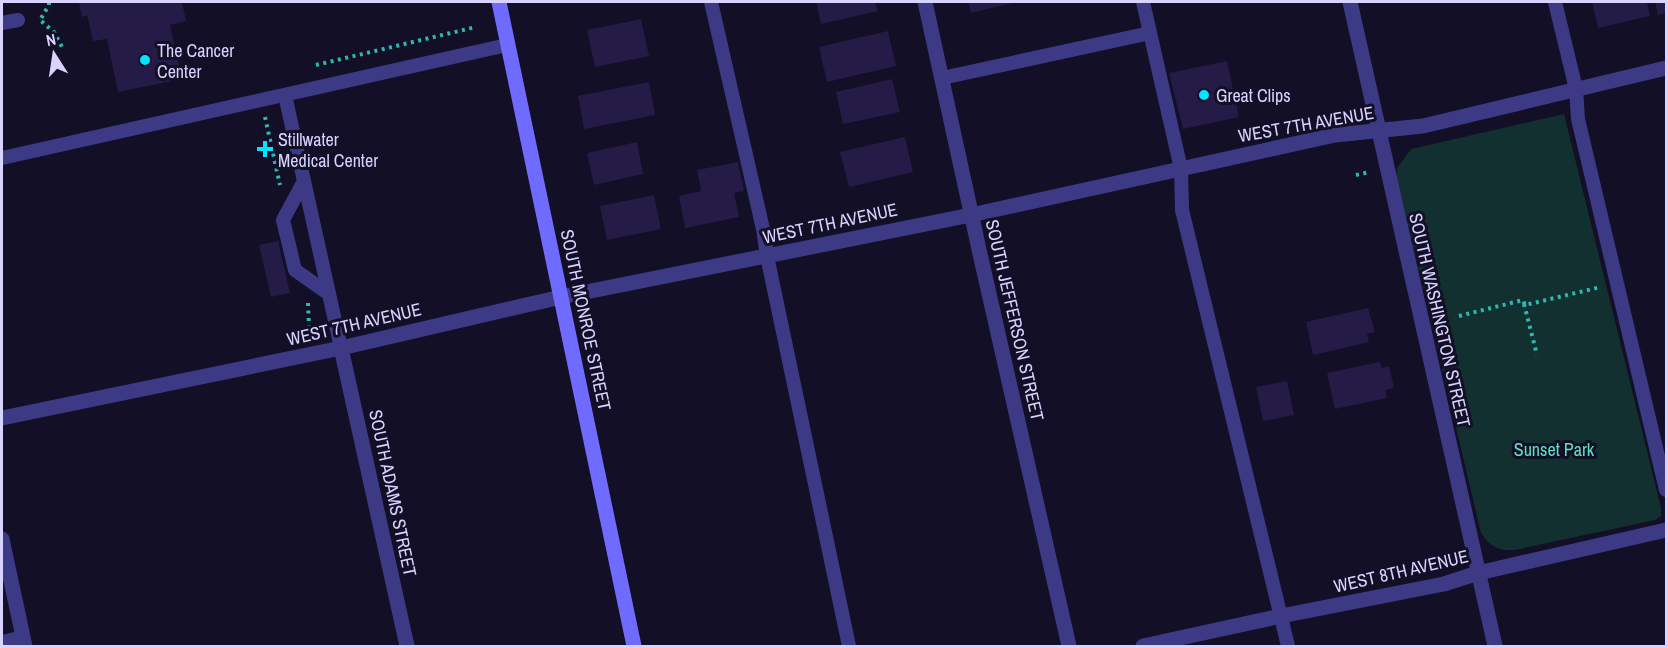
<svg xmlns="http://www.w3.org/2000/svg" width="1668" height="648" font-family="'Archivo Narrow',sans-serif">
<rect width="100%" height="100%" fill="#130f26"/>
<path fill="#12302f" d="M1564 114 1661 508V516L1655 520 1515 550C1499 551 1490 547 1481 533L1397 178V168L1411 149Z"/>
<g fill="#241b47">
<polygon points="79,2 182,2 186,21 170,25 182,79 118,92 107,39 93,41 87,15 82,17"/>
<polygon points="816,2 875,2 878,11 821,24"/>
<polygon points="968,2 1016,2 971,13"/>
<polygon points="1592,2 1647,2 1650,16 1598,28"/>
<polygon points="1655,2 1666,2 1666,13 1658,15"/>
<polygon points="641,19 649,56 595,67 587,30"/>
<polygon points="888,31 896,66 827,82 819,47"/>
<polygon points="1227,61 1239,117 1183,129 1169,73"/>
<polygon points="892,79 900,112 843,124 836,92"/>
<polygon points="649,82 655,115 584,129 578,96"/>
<polygon points="905,137 913,172 849,187 840,152"/>
<polygon points="637,142 643,174 594,185 587,153"/>
<polygon points="738,162 744,191 734,193 739,217 685,228 679,196 701,191 697,170"/>
<polygon points="654,195 661,229 607,240 600,206"/>
<polygon points="278,241 290,293 271,297 259,245"/>
<polygon points="1368,308 1375,332 1367,334 1369,342 1313,355 1306,322"/>
<polygon points="1380,362 1382,368 1389,366 1394,388 1385,390 1387,398 1335,409 1327,373"/>
<polygon points="1287,381 1294,415 1263,421 1256,387"/>
</g>
<g fill="none" stroke-linecap="round" stroke-linejoin="round">
<g stroke="#2fb8b0" stroke-width="4" stroke-dasharray="3 4.5" stroke-linecap="butt">
<polyline points="49,2 49,5 40,20 54,32 62,47"/>
<polyline points="316,65 476,27"/>
<polyline points="265,117 280,185"/>
<polyline points="1356,175 1370,172"/>
<polyline points="308,303 309,326"/>
<polyline points="1524,304 1537,355"/>
<polyline points="1459,316 1523,300 1525,305 1601,287"/>
</g>
<g stroke="#3d3a85" stroke-width="14">
<polyline points="711,2 763,229 767,256 849,646"/>
<polyline points="1143,2 1181,169 1182,210 1288,646"/>
<polyline points="1555,2 1576,89 1578,119 1666,490"/>
<polyline points="2,23 18,20"/>
<polyline points="942,78 1150,33"/>
<polyline points="285,95 341,348"/>
<polyline points="2,158 507,45"/>
<polyline points="304,181 283,220 295,270 329,294"/>
<polyline points="2,642 23,637"/>
</g>
<g stroke="#3d3a85" stroke-width="15">
<polyline points="925,2 980,254 1069,646"/>
<polyline points="1350,2 1495,646"/>
<polyline points="341,348 407,646"/>
<polyline points="2,418 341,348 561,297 971,215 1335,135 1423,126 1666,68"/>
<polyline points="2,539 25,646"/>
<polyline points="1143,646 1281,616 1444,584 1478,573 1666,530"/>
</g>
<polyline stroke="#6f6bff" stroke-width="15" points="499,2 634,646"/>
</g>
<g fill="#00e5ff" stroke="#130f26" stroke-width="2">
<circle cx="145" cy="60" r="6"/>
<circle cx="1204" cy="95" r="6"/>
<path d="M262 140h6v6h6v6h-6v6h-6v-6h-6v-6h6z"/>
</g>
<g text-anchor="middle" dominant-baseline="central" stroke-width="6" stroke-linejoin="round" paint-order="stroke">
<g font-size="18" fill="#d9d4ff" stroke="#130f26" text-anchor="start">
<text x="157" y="50">The Cancer<tspan x="157" dy="21">Center</tspan></text>
<text x="1216" y="95">Great Clips</text>
<text x="278" y="139">Stillwater<tspan x="278" dy="21">Medical Center</tspan></text>
</g>
<g font-size="18" fill="#d9d4ff" stroke="#130f26">
<text transform="translate(1306 124) rotate(-10)">WEST 7TH AVENUE</text>
<text transform="translate(830 223) rotate(-12)">WEST 7TH AVENUE</text>
<text transform="translate(586 320) rotate(78)">SOUTH MONROE STREET</text>
<text transform="translate(1015 320) rotate(77)">SOUTH JEFFERSON STREET</text>
<text transform="translate(1440 320) rotate(77)">SOUTH WASHINGTON STREET</text>
<text transform="translate(354 324) rotate(-13)">WEST 7TH AVENUE</text>
<text transform="translate(393 493) rotate(78)">SOUTH ADAMS STREET</text>
<text transform="translate(1401 571) rotate(-13)">WEST 8TH AVENUE</text>
</g>
<g font-size="18" fill="#5fe0c0" stroke="#130f26">
<text x="1554" y="449">Sunset Park</text>
</g>
</g>
<rect width="1668" height="648" fill="none" stroke="#d9d4ff" stroke-width="6"/>
<g transform="translate(54 54) rotate(348)" stroke="#130f26" stroke-width="4.5" paint-order="stroke">
<path d="M0-4.5L10 22L0 15L-10 22Z" fill="#d9d4ff"/>
<text y="-9" font-size="16" font-weight="bold" text-anchor="middle" fill="#d9d4ff">N</text>
</g>
</svg>
